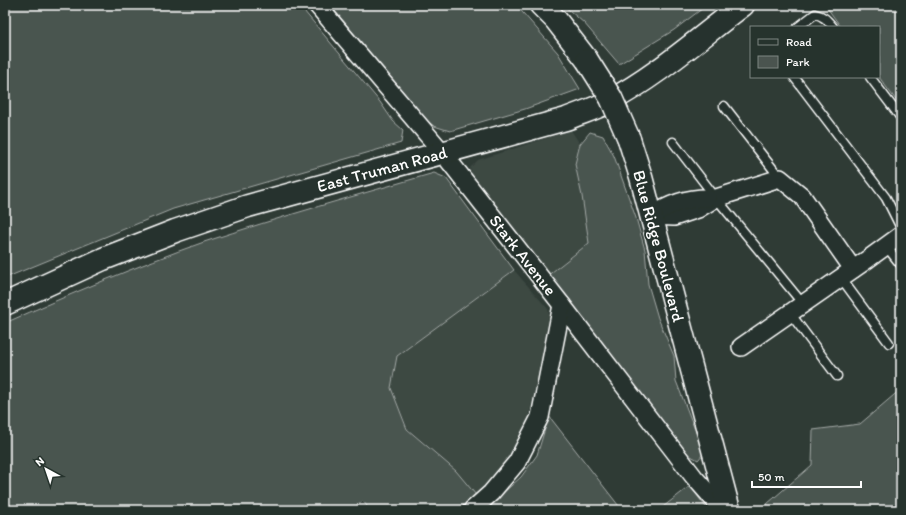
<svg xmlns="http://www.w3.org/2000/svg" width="906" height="515" font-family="Itim,sans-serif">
<rect width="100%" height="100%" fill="#2f3b35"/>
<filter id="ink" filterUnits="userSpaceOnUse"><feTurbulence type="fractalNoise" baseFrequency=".025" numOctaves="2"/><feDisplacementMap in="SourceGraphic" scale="8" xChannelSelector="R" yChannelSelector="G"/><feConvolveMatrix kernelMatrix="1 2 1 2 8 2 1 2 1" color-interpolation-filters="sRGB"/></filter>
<g filter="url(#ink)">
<g fill="#3c4842">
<polygon points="571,130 580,144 575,164 582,196 589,243 547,276 471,176 470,168 478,160"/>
<polygon points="514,270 548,309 550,319 538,382 528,420 515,451 502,472 476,495 456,471 408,429 391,388 397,356"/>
</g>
<g fill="#4a544f" stroke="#a4aaa7">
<polygon points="5,5 299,5 380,102 393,121 403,130 401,143 173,209 5,278"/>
<polygon points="330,5 516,5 558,53 580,89 525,109 450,131 434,126 423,118 411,101"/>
<polygon points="563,5 707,5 674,30 619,64 584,23"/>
<polygon points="825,5 901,5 901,107 879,77 879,27 841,27"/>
<polygon points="590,132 603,136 614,156 636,218 645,250 648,284 658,318 674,356 676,381 704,453 698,460 689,455 547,276 589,243 582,196 575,164 580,144"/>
<path d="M434 173 446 178 514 270 397 356 391 388 407 429 456 471 476 495 458 510H370L363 501 352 510H5V323C71 294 136 266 204 242 280 217 357 195 434 173Z"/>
<polygon points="901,389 901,510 769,510 767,504 812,465 813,430 860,424"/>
<polygon points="549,416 622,510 484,510 521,477 537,455"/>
<polygon points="690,486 708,510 659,510"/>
</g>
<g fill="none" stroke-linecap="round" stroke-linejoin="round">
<defs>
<g id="service">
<path d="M798 27 815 14C824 16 827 20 833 27"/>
<polyline points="794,77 886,198 901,228"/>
<polyline points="870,77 901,118"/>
<polyline points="724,106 780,178"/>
<polyline points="673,142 716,198 803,304"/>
<polyline points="886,246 901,265"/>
<polyline points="841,278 889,343"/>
<polyline points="790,313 837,376"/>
</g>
<g id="minor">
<polyline points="317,5 442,152 562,305 694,477 723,510"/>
<polyline points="652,216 674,217 698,209 716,198 780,178 802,196 853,269"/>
<path d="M652 216C669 204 687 198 707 198"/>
<polyline points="741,347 868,259 901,235"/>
<polyline points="472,510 491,493 517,462 540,417 562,305"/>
</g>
<g id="secondary">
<polyline points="541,5 556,20 587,60"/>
<polyline points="629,139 641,177 729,510"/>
<path d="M5 304 103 259 175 231 248 206 566 119C580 113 595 109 608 102 657 76 699 38 743 5"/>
</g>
</defs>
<use href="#service" stroke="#fff" stroke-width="11"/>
<use href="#minor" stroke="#fff" stroke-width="20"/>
<use href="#secondary" stroke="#fff" stroke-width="25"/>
<use href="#service" stroke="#26332d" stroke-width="8"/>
<use href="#minor" stroke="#26332d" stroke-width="17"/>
<use href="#secondary" stroke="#26332d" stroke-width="22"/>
<defs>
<polyline id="secondary-bridge" points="587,60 611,98 629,139"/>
</defs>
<use href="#secondary-bridge" stroke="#fff" stroke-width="25" stroke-linecap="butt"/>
<use href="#secondary-bridge" stroke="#26332d" stroke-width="22"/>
</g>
</g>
<g text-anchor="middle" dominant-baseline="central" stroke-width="3.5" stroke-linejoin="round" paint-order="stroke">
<g font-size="17" fill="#fff" stroke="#26332d">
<text transform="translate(382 169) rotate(-15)">East Truman Road</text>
<text transform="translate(659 246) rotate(75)">Blue Ridge Boulevard</text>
<text transform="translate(523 255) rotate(52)">Stark Avenue</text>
</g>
</g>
<rect width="906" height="515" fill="none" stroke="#26332d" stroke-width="20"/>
<rect x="10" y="10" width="886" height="495" fill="none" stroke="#fff" stroke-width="1.5" filter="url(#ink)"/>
<rect x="750" y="26" width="130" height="52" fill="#26332d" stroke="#7d8581"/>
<rect x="758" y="39" width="20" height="6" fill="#26332d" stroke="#7d8581"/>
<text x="786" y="46" font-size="12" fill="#ffffff">Road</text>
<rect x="758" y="56" width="20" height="12" fill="#4a544f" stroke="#7d8581"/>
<text x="786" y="66" font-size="12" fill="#ffffff">Park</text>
<g transform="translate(46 469) rotate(320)" stroke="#26332d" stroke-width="3" paint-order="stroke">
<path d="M0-3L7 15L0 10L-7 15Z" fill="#ffffff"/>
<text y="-6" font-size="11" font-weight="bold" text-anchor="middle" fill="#ffffff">N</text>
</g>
<path d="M752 481v6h109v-6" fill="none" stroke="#ffffff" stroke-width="2"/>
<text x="758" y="481" font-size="12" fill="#ffffff" stroke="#26332d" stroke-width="3" paint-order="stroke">50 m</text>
</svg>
